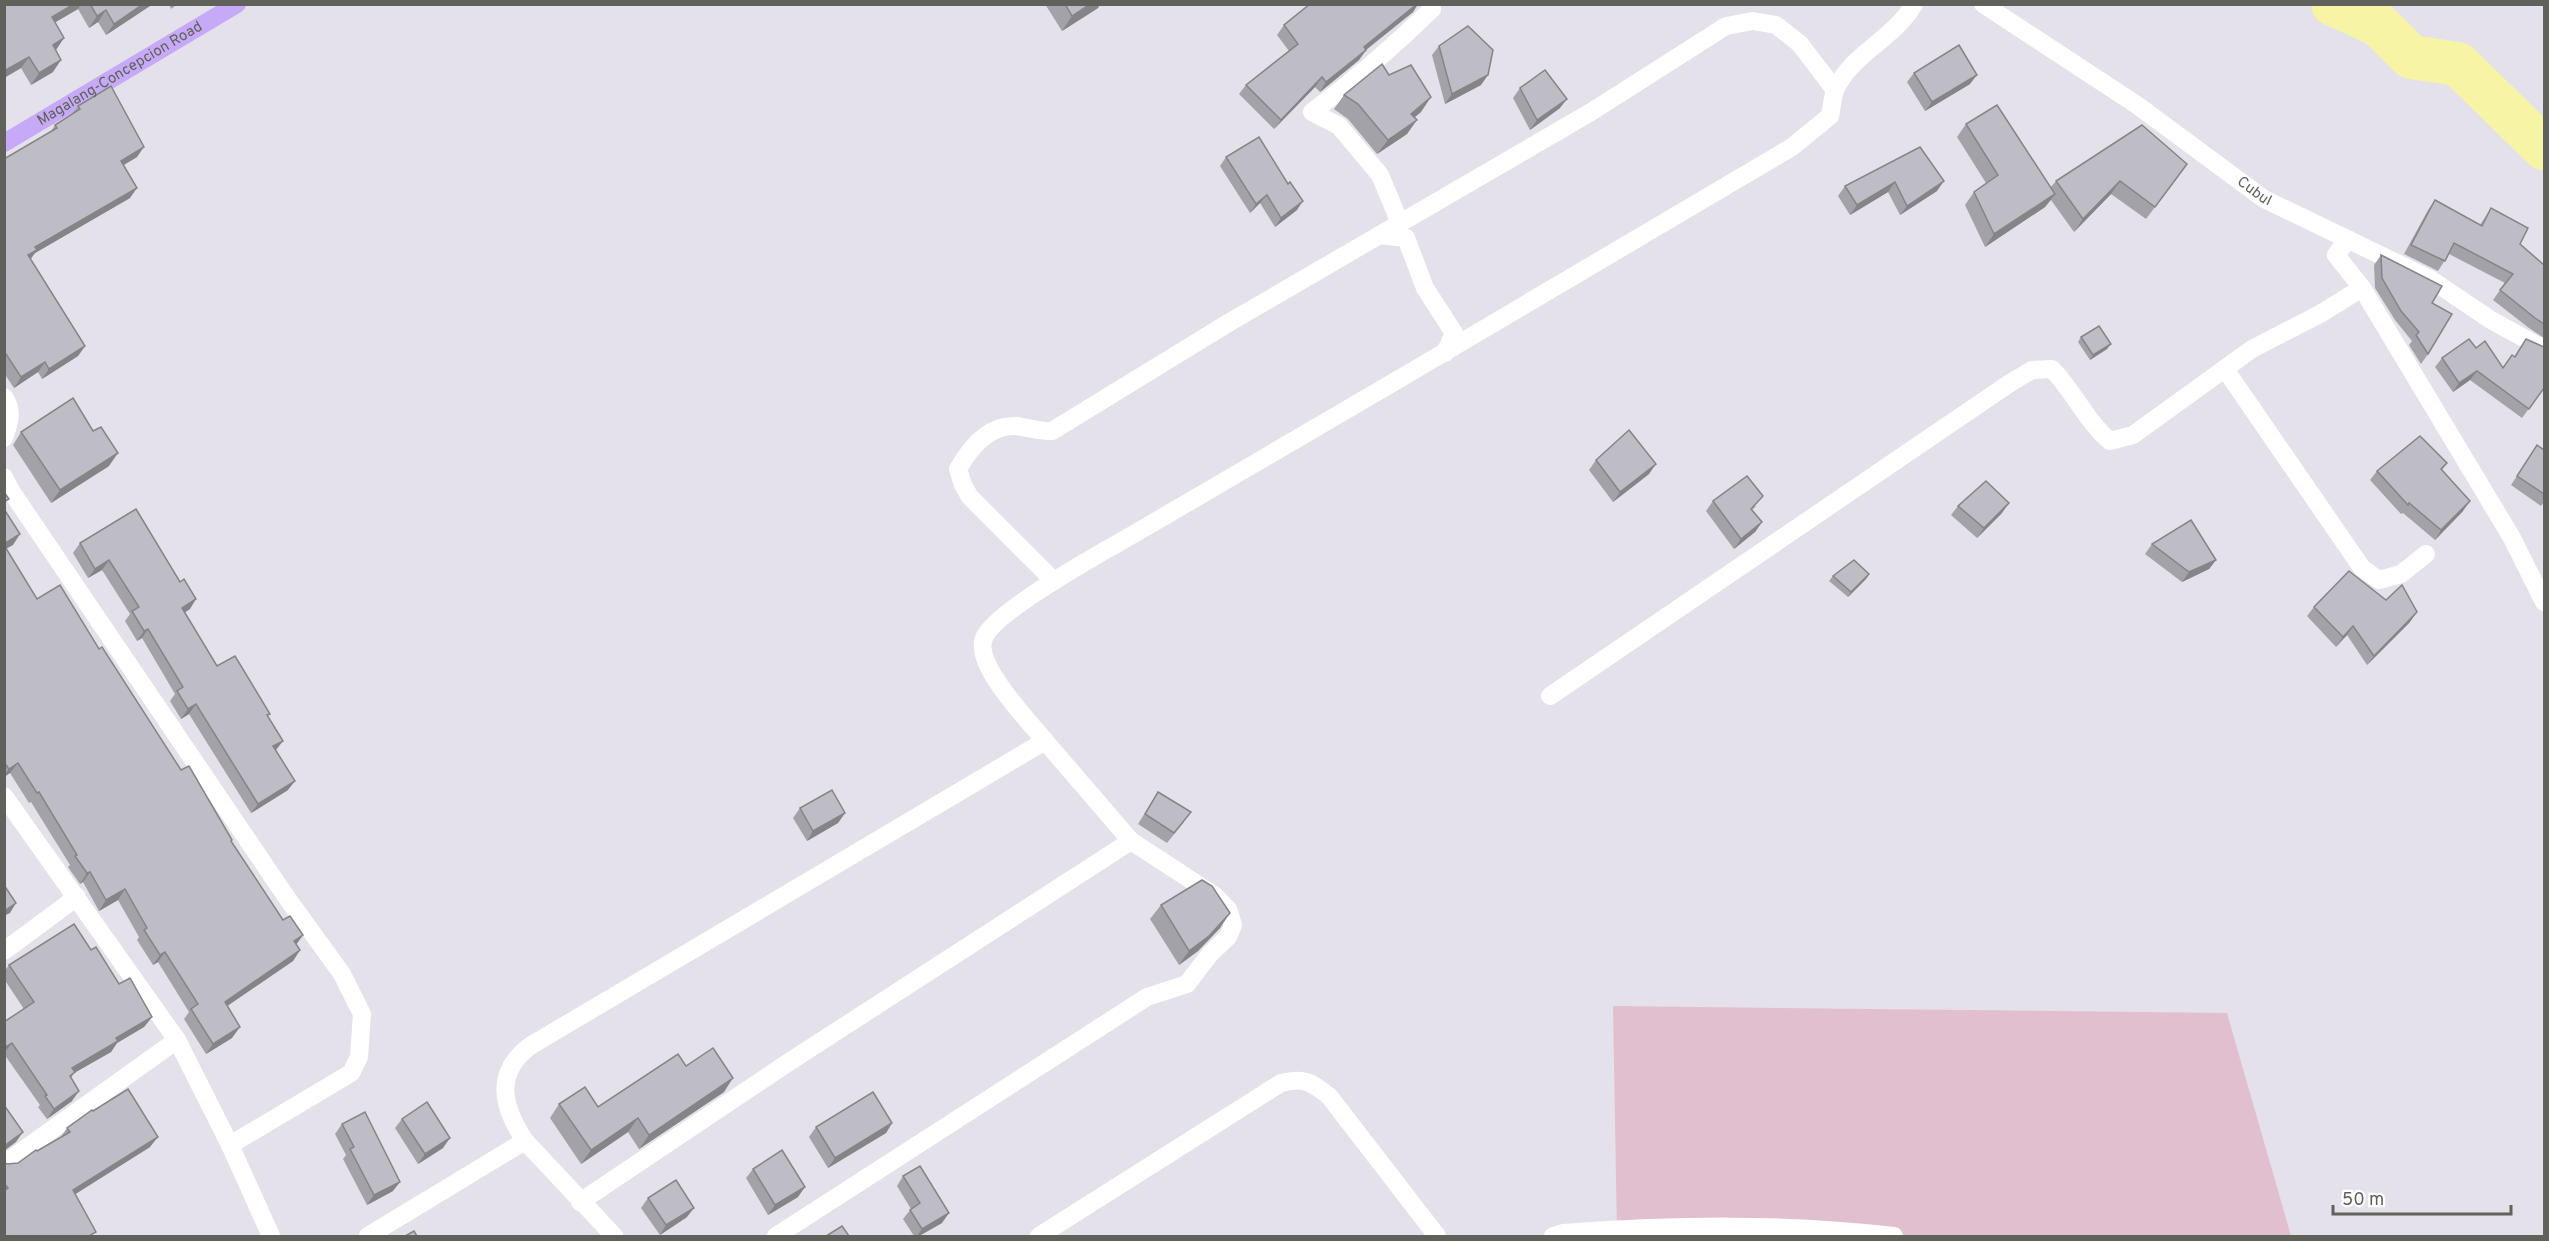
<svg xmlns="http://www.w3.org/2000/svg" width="2549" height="1241" font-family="Overpass,sans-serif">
<rect width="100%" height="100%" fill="#e4e1eb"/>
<polygon fill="#e1bfcf" points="1613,1006 2227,1013 2291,1236 1617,1236"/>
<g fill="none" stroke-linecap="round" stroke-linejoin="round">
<polyline stroke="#f7f4a5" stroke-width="44" points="2333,4 2379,25 2411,57 2458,64 2544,148"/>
<g stroke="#fff" stroke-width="18">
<path id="s1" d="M1983 4 2137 105 2264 199 2430 279 2491 320 2544 349"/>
<path d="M1400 223 1380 175 1339 126 1312 112C1355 80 1394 46 1432 9L1431 4"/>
<polyline points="1379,235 1406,238 1425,288 1454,333 1445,353"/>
<polyline points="2362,288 2512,538 2544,602"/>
<polyline points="2225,369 2362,568 2379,580 2401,574 2426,554"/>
<path d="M4 397C14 411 9 423 4 438"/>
<polyline points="4,477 11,491 287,898 342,974 362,1014 359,1057 351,1073 230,1145"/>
<path d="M1054 581 970 497 963 485 958 469C970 448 988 425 1015 426 1028 427 1039 432 1052 431L1230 322 1591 112 1726 26 1753 21 1776 25 1800 44 1835 90"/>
<path d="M1550 696 2010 383 2032 370 2052 369C2074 392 2087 422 2110 441L2133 435 2252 349 2320 314 2362 288 2336 255 2348 239"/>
<path d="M1045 741C1028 720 973 664 984 638 995 611 1104 551 1134 534 1354 406 1573 277 1792 147L1830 116C1832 108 1832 96 1836 88 1853 53 1895 38 1914 4"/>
<polyline points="4,796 177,1040 230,1145 271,1236"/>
<polyline points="4,951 77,897"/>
<polyline points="525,1141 614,1236"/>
<polyline points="4,1164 177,1040"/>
<polyline points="580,1202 789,1062 1131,841"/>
<path d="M368 1236 525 1141C503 1108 493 1074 530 1046L1045 741 1131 841 1214 895 1228 909 1233 925 1228 937 1210 954 1187 984 1147 997 776 1236"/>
<path d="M1039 1236 1281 1083C1304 1077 1311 1082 1329 1096L1437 1236"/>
<path d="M1553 1236 1563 1233C1675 1225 1782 1223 1894 1236"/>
</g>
<path stroke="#c6aaf8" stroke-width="18" id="s2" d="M4 143 237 4"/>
</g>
<g fill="#a3a2a9">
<polygon points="4,4 153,4 106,35 98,22 89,28 78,9 55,22 56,50 53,72 31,85 21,68 4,78"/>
<polygon points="169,4 178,4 171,9"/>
<polygon points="1045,4 1100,4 1098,8 1062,31"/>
<polygon points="1310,4 1418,4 1413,12 1366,50 1359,60 1320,92 1315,87 1274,129 1239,94 1246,85 1289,51 1277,35 1284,25"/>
<polygon points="1439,46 1481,85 1445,104 1432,55"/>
<polygon points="1914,73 1970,84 1925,111 1907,82"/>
<polygon points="1520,88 1560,108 1530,130 1513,98"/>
<polygon points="1344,95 1421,112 1415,117 1407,134 1377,154 1348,119 1334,109"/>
<polygon points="78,106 137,157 124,165 130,198 35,253 30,259 85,346 78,356 42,379 38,372 14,388 4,373 4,159 50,133 55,125 72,114"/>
<polygon points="1966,124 2050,188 2056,181 2178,177 2146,219 2111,194 2074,232 2051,200 2045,207 1985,247 1965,205 1974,192 1986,183 1957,137"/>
<polygon points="1920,147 1937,191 1900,215 1888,192 1850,215 1838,196 1845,186"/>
<polygon points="1226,157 1288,184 1297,210 1275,227 1260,203 1250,213 1220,166"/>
<polygon points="2435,200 2480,225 2491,208 2520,244 2544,265 2544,338 2529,328 2493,300 2505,283 2449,254 2438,271 2404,254 2428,210"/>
<polygon points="2381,255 2432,303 2428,354 2421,364 2409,345 2412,341 2395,320 2375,288 2374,265"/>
<polygon points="2081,337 2107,349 2090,360 2078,342"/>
<polygon points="2526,339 2544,378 2544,388 2522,418 2470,380 2453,392 2435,367 2442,358 2476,348 2503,368 2514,357"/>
<polygon points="21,432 109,466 51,503 13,445"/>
<polygon points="2537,445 2544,450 2544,502 2541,506 2511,485"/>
<polygon points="1596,460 1649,474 1613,502 1589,470"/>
<polygon points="2447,463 2442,470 2463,511 2435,540 2403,513 2401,514 2370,480 2377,471"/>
<polygon points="1713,501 1756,506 1752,510 1762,522 1755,532 1734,549 1706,511"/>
<polygon points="1958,506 2002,513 1977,538 1951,515"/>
<polygon points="4,509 13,545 6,548 37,599 99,649 181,770 232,840 231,842 283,920 303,935 296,944 300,950 293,961 227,1006 232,1038 206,1054 184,1019 189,1012 158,962 153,965 137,940 139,937 118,900 99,911 83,882 80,884 68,867 70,865 31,802 29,803 10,773 4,777"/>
<polygon points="80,543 190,609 185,612 217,666 268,716 276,750 288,790 251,813 189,714 181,719 170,701 175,694 142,638 137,641 125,621 130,614 102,570 88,578 73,553"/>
<polygon points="2152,544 2216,560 2209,569 2182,582 2145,554"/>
<polygon points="1869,574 1866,579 1848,597 1829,581 1833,576"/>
<polygon points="2314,607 2410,622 2367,665 2347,635 2336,647 2307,616"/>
<polygon points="1158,792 1184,822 1167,843 1138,824"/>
<polygon points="800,808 845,813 838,823 807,841 793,818"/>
<polygon points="1161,905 1220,928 1198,951 1179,965 1150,919"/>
<polygon points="91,950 119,984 152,1017 144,1027 117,1043 111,1052 74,1073 71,1078 72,1101 47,1119 38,1107 40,1105 4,1054 4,1022 24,1009 4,979 4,972 9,965"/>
<polygon points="686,1066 724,1092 639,1149 628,1132 581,1164 550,1118 559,1104 598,1107"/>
<polygon points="93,1111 150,1147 75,1194 4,1236 4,1162 7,1164 18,1163 60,1138 67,1128"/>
<polygon points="402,1119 443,1148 418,1164 395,1128"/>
<polygon points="892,1123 886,1133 828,1168 809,1137 816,1127"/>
<polygon points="342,1124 393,1191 367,1205 343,1159 346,1155 335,1134"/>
<polygon points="753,1169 798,1197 768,1215 746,1178"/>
<polygon points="903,1176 942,1223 919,1236 914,1236 903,1219 911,1209 897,1186"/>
<polygon points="648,1198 687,1217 660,1235 641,1208"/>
</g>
<g fill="#858489">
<polygon points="74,4 81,4 78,9 44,29 52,17"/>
<polygon points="143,4 153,4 106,35 114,24"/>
<polygon points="1090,4 1100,4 1098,8 1062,31 1072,16"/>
<polygon points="1417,4 1418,4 1413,12 1357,57 1364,47"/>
<polygon points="106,10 98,22 89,28 97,16"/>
<polygon points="64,38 56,50 53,45"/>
<polygon points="1366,50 1359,60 1320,92 1326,82"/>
<polygon points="29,57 21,68 4,78 4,71"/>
<polygon points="61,60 53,72 31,85 39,73"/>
<polygon points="1488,75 1481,85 1445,104 1452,94"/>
<polygon points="1977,75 1970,84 1925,111 1932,102"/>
<polygon points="1322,77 1315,87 1274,129 1281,120"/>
<polygon points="1431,97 1421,112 1401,128 1411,114"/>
<polygon points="1567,99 1560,108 1530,130 1537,120"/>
<polygon points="1417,120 1407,134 1377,154 1388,140"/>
<polygon points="144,147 137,157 113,171 121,161"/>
<polygon points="1944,181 1937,191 1900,215 1907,206"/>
<polygon points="2120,181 2111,194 2074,232 2083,219"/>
<polygon points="1895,182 1888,192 1850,215 1857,205"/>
<polygon points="137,188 130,198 35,253 30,260 20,266 35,247"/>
<polygon points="2055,194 2045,207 1985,247 1994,234"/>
<polygon points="1267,195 1260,203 1250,213 1256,204"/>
<polygon points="1303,201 1297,210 1275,227 1281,218"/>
<polygon points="2111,344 2107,349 2090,360 2093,355"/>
<polygon points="85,346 78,356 42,379 49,369"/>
<polygon points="45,362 38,372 14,388 21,377"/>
<polygon points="2477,371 2470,380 2453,392 2459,383"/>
<polygon points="118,453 109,466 51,503 60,490"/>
<polygon points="1656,464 1649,474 1613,502 1620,492"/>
<polygon points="2470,501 2463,511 2435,540 2441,530"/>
<polygon points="2009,503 2002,513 1977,538 1984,528"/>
<polygon points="1762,522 1755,532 1734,549 1741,539"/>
<polygon points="20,534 13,545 4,550 4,544"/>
<polygon points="109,560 102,570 88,578 95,569"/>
<polygon points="2216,560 2209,569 2182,582 2189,572"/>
<polygon points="1869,574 1866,579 1848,597 1851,592"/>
<polygon points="196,599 190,609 176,618 182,608"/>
<polygon points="2417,612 2410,622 2367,665 2374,656"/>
<polygon points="2353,626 2347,635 2336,647 2343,637"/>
<polygon points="148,629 142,638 137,641 144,631"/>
<polygon points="196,704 189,714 181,719 188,709"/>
<polygon points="283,741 276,750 273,746"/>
<polygon points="18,763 10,773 4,777 4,775 9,769"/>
<polygon points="295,781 288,790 251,813 258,804"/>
<polygon points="845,813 838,823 807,841 813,831"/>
<polygon points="90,872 83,882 80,884 87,873"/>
<polygon points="125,889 118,900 99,911 106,900"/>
<polygon points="16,903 10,913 4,916 4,911"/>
<polygon points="1230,913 1220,928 1198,951 1179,965 1189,951"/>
<polygon points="303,935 296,945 294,941"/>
<polygon points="300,950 293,961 217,1013 225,1002"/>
<polygon points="165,952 158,962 153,965 160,955"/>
<polygon points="152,1017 144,1027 117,1043 111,1052 74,1073 67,1082 72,1068 116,1038"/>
<polygon points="240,1027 232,1038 206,1054 213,1044"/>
<polygon points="12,1043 4,1053 4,1048"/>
<polygon points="733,1078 724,1092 639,1149 649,1135"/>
<polygon points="79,1091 72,1101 47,1119 54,1109"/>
<polygon points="638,1118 628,1132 581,1164 591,1150"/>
<polygon points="892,1123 886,1133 828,1168 835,1158"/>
<polygon points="23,1132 16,1142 4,1151 4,1146"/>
<polygon points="158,1137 150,1147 66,1200 73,1190"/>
<polygon points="450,1138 443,1148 418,1164 425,1154"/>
<polygon points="400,1182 393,1191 367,1205 374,1195"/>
<polygon points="805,1187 798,1197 768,1215 775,1205"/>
<polygon points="694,1208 687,1217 660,1235 666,1225"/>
<polygon points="949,1213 942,1223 919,1236 917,1236 922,1229"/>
</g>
<g fill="#bebcc4" stroke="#858489" stroke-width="1.5">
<polygon points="4,4 74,4 52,17 64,38 53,45 61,60 39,73 29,57 4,71"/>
<polygon points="90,4 143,4 114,24 106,10 97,16"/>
<polygon points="1065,4 1090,4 1072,16"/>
<polygon points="1310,4 1417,4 1364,47 1366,50 1326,82 1322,77 1281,120 1246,85 1298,44 1284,25"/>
<polygon points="1468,26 1493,50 1488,75 1452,94 1439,46"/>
<polygon points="1959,45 1977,75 1932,102 1914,73"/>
<polygon points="1382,64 1389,75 1411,65 1431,97 1411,114 1417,120 1388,140 1358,104 1344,95"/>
<polygon points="1545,70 1567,99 1537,120 1520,88"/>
<polygon points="111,86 144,147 121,161 137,188 35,247 37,250 28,255 85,346 49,369 45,362 21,377 4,351 4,159 57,128 55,125 80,109 78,106"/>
<polygon points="1997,105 2055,194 1994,234 1974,192 1998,175 1966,124"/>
<polygon points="2142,125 2187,164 2155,207 2120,181 2083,219 2056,181"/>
<polygon points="1259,137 1288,184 1290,182 1303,201 1281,218 1267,195 1256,204 1226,157"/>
<polygon points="1920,147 1944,181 1907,206 1895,182 1857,205 1845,186"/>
<polygon points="2435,200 2482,226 2491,208 2528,228 2520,244 2544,265 2544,324 2535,318 2500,290 2513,274 2454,243 2445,261 2411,245"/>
<polygon points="2381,255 2442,286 2432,303 2452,314 2428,354 2416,335 2419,332 2401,311 2382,278"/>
<polygon points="2099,326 2111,344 2093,355 2081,337"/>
<polygon points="2469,339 2476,348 2485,341 2503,368 2512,355 2515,357 2526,339 2544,347 2544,388 2529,409 2477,371 2459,383 2442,358"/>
<polygon points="73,398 93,431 101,427 118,453 60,490 21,432"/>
<polygon points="1629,430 1656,464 1620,492 1596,460"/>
<polygon points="2420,436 2447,463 2441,469 2470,501 2441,530 2409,503 2408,505 2377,471"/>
<polygon points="2537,445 2544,450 2544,494 2517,476"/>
<polygon points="1747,476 1763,496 1751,509 1762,522 1741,539 1713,501"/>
<polygon points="1986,481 2009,503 1984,528 1958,506"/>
<polygon points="4,492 9,499 4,502"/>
<polygon points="4,509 20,534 4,544"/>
<polygon points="136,509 180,582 184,579 196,599 182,608 217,666 235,656 270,714 267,715 283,741 273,746 295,781 258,804 196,704 188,709 177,691 183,687 148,629 144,631 132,611 139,607 109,560 95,569 80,543"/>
<polygon points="2191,520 2216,560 2189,572 2152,544"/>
<polygon points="4,545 37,599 60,585 99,649 102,647 181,770 189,766 232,840 231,841 283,920 290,916 303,935 294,941 300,950 225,1002 240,1027 213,1044 191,1009 198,1004 165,952 160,955 144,930 147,928 125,889 106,900 90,872 87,873 75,856 77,855 39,792 37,793 18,763 9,769 4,762"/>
<polygon points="1854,560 1869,574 1851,592 1833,576"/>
<polygon points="2349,571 2386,600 2402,585 2417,612 2374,656 2353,626 2343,637 2314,607"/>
<polygon points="832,790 845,813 813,831 800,808"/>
<polygon points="1158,792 1191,812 1174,833 1145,814"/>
<polygon points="1202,880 1212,886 1230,913 1209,936 1189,951 1161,905"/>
<polygon points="4,885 16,903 4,911"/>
<polygon points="74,924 91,950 96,947 119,984 130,978 152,1017 116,1038 118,1041 72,1068 75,1072 70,1076 79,1091 54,1109 45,1096 47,1095 12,1043 4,1048 4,1022 34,1002 9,965"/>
<polygon points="713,1048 733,1078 649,1135 638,1118 591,1150 559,1104 585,1087 598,1107 678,1054 686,1066"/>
<polygon points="128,1089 158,1137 73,1190 96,1232 89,1236 4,1236 4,1191 8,1188 4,1183 4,1162 7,1164 18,1163 36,1150 37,1151 70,1132 67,1128 92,1110 93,1111"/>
<polygon points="873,1092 892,1123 835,1158 816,1127"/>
<polygon points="427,1102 450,1138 425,1154 402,1119"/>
<polygon points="4,1105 23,1132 4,1146"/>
<polygon points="365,1112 400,1182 374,1195 350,1149 354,1147 342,1124"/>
<polygon points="782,1150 805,1187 775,1205 753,1169"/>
<polygon points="920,1166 949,1213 922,1229 910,1210 920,1203 903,1176"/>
<polygon points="676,1180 694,1208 666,1225 648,1198"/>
<polygon points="842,1226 849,1236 826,1236"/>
<polygon points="414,1231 417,1236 405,1236"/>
</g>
<g text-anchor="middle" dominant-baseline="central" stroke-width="6" stroke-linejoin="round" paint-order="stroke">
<g font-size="15" fill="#60615a" stroke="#fff">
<text stroke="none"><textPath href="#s2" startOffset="135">Magalang-Concepcion Road</textPath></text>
<text stroke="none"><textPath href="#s1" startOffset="330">Cubul</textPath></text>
</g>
</g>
<rect width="2549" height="1241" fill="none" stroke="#60615a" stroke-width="12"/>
<path d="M2333 1205v9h178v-9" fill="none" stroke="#60615a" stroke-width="3"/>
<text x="2342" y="1205" font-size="18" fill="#60615a" stroke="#ffffff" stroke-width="4.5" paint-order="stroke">50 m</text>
</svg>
